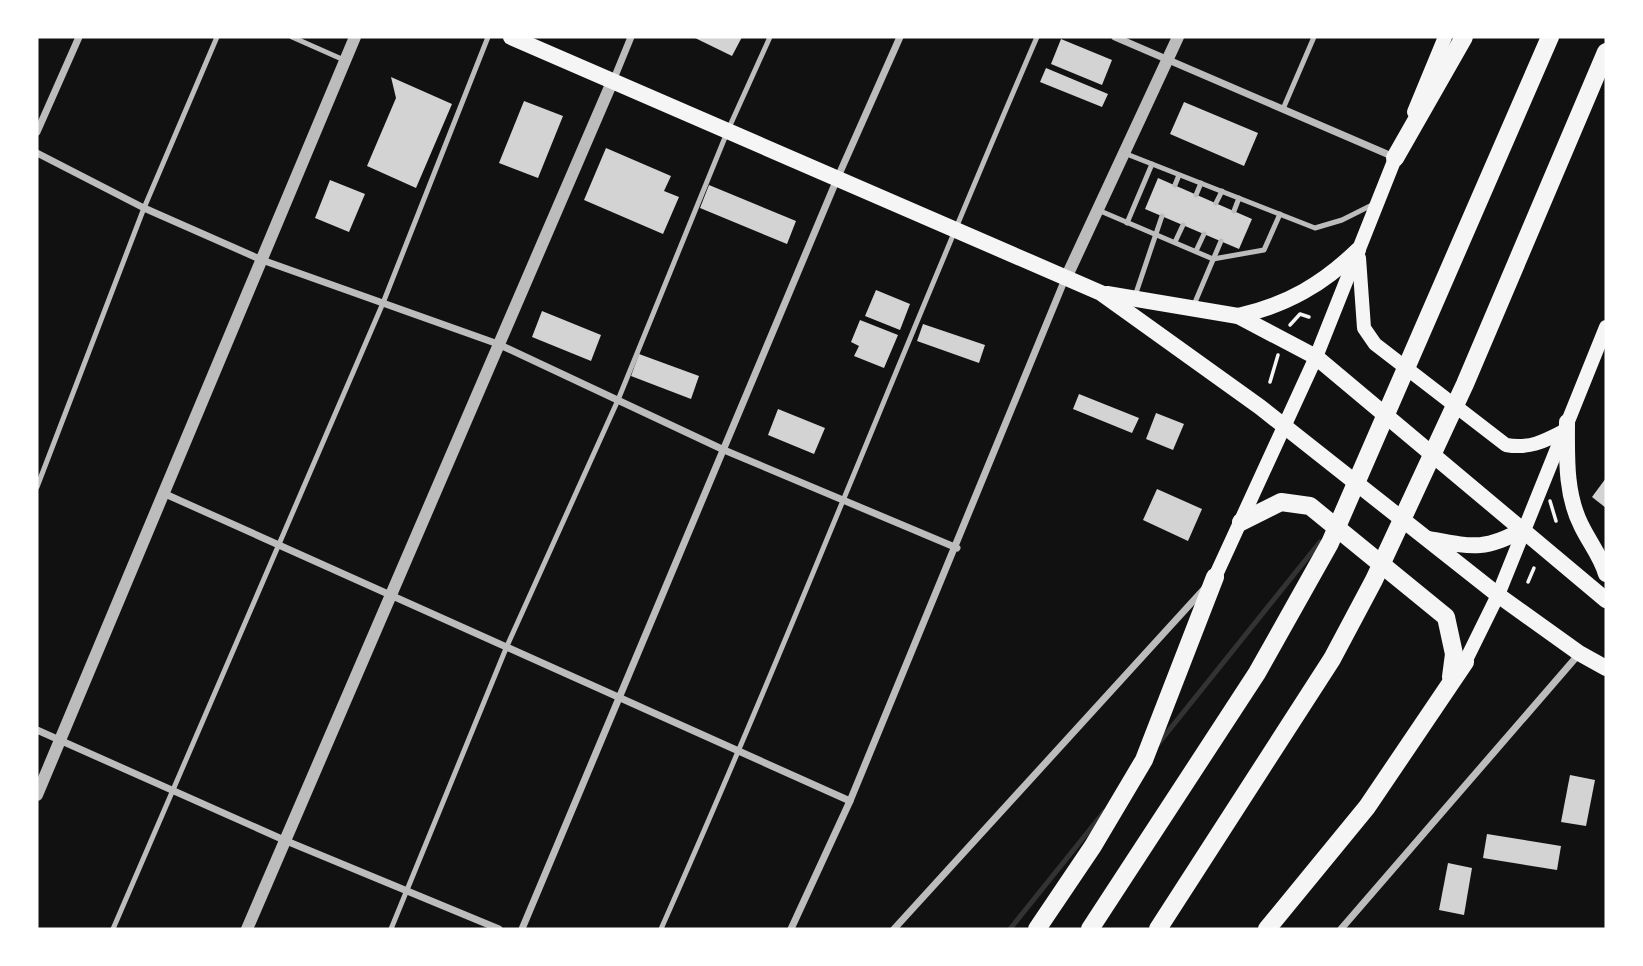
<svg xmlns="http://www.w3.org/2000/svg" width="1643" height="966" font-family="'Fira Sans',sans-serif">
<rect width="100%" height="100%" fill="#111"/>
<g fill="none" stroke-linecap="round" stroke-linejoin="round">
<g stroke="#333" stroke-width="5">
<polyline points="1158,744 1320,542"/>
<polyline points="1010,929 1104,812"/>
</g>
</g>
<g fill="#d3d3d3">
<polygon points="693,37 742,37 732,56"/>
<polygon points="1061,39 1112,60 1102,85 1051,64"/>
<polygon points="1046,68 1108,94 1102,107 1040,82"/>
<polygon points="391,77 452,104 416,188 367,166 396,98"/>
<polygon points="524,101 563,116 538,178 499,163"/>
<polygon points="1184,102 1258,133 1244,166 1170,134"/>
<polygon points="606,148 671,176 664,191 679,197 663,234 584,200"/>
<polygon points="1158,178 1252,219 1239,249 1145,209"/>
<polygon points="330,180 365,194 349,232 315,218"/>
<polygon points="709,185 796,221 787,244 700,208"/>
<polygon points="876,290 910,304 900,330 865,316"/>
<polygon points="542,311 601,335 591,361 532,337"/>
<polygon points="860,320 898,335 884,368 854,356 859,346 851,342"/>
<polygon points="923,324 985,345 979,363 917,341"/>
<polygon points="639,354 699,376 691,399 631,376"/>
<polygon points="1079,394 1139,418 1132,433 1073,409"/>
<polygon points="778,409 825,428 814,454 768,435"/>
<polygon points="1156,413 1184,424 1173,450 1146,439"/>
<polygon points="1606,478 1606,508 1592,497"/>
<polygon points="1157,489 1202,509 1188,541 1143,520"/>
<polygon points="1570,775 1595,780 1586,826 1561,822"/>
<polygon points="1487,834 1561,846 1557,870 1483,858"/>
<polygon points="1448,863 1472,868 1464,915 1439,910"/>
</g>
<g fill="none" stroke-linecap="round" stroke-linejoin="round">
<g stroke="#f5f5f5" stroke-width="3.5">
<polyline points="1290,325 1300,314 1309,317"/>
<polyline points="1270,382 1278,355"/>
<polyline points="1550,501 1556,521"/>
<polyline points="1528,582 1534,568"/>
</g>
<g stroke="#bcbcbc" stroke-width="5">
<polyline points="292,37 344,60"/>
<polyline points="1283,109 1314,37"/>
<polyline points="1124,153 1315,228 1342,220 1372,205"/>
<polyline points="1175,185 1179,175"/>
<polyline points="1196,195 1201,183"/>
<polyline points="1216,203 1222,191"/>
<polyline points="1098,210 1213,259 1264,250 1280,214"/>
<polyline points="1234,211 1239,198"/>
<polyline points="1127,223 1152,164"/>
<polyline points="1175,242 1183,225"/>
<polyline points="1196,251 1204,234"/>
<polyline points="1135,296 1162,216"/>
<polyline points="1193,307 1221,241"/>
<polyline points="37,487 144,208 217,37"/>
<polyline points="113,929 383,303 488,37"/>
<polyline points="391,929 507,646 618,400 728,130 770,37"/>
<path d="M661 929C792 634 909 333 1037 37"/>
</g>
<g stroke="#bcbcbc" stroke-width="7">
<polyline points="1115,37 1394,157"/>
<polyline points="613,81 631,37"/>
<polyline points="37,132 79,37"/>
<polyline points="37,153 144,208 262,260 498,344 724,450 957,548"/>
<polyline points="163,493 850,801"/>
<polyline points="37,730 284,840 499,929"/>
<polyline points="522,929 837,179 900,37"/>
<polyline points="791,929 850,801 1065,279"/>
<polyline points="894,929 1205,588"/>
<polyline points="1341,929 1579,654"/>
</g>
<g stroke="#bcbcbc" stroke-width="12">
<polyline points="1066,278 1178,37"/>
<polyline points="37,795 355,37"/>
<polyline points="247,929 612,82"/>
</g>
<g stroke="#f5f5f5" stroke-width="14">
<polyline points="1414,112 1445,37"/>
<path d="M1359 258 1364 328 1375 344 1506 445C1529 449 1543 442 1564 431"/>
<polyline points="1215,577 1316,357 1398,151"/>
<polyline points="1465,662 1498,595 1606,327"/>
</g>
<g stroke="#f5f5f5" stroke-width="16">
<polyline points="511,37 1101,293 1260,407 1498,595 1579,653 1606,668"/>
<polyline points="1107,294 1238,316 1316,357 1606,600"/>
<path d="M1238 316C1287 305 1323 284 1358 250"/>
<path d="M1567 422C1567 456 1565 493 1581 525 1589 542 1601 556 1606 574"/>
<path d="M1429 539C1472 547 1485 551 1524 529"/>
</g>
<g stroke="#f5f5f5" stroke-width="18">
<polyline points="1395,158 1464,37"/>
<polyline points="1241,522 1281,502 1310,506 1446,617 1454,654 1451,677"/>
<polyline points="1037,929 1093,846 1144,760 1215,577"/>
<polyline points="1090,929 1257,673 1330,543 1550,37"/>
<polyline points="1158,929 1332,659 1374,580 1465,384 1606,52"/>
<polyline points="1267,929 1367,807 1465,662"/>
</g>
</g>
<rect width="1643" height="966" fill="none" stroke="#ffffff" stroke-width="77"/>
</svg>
